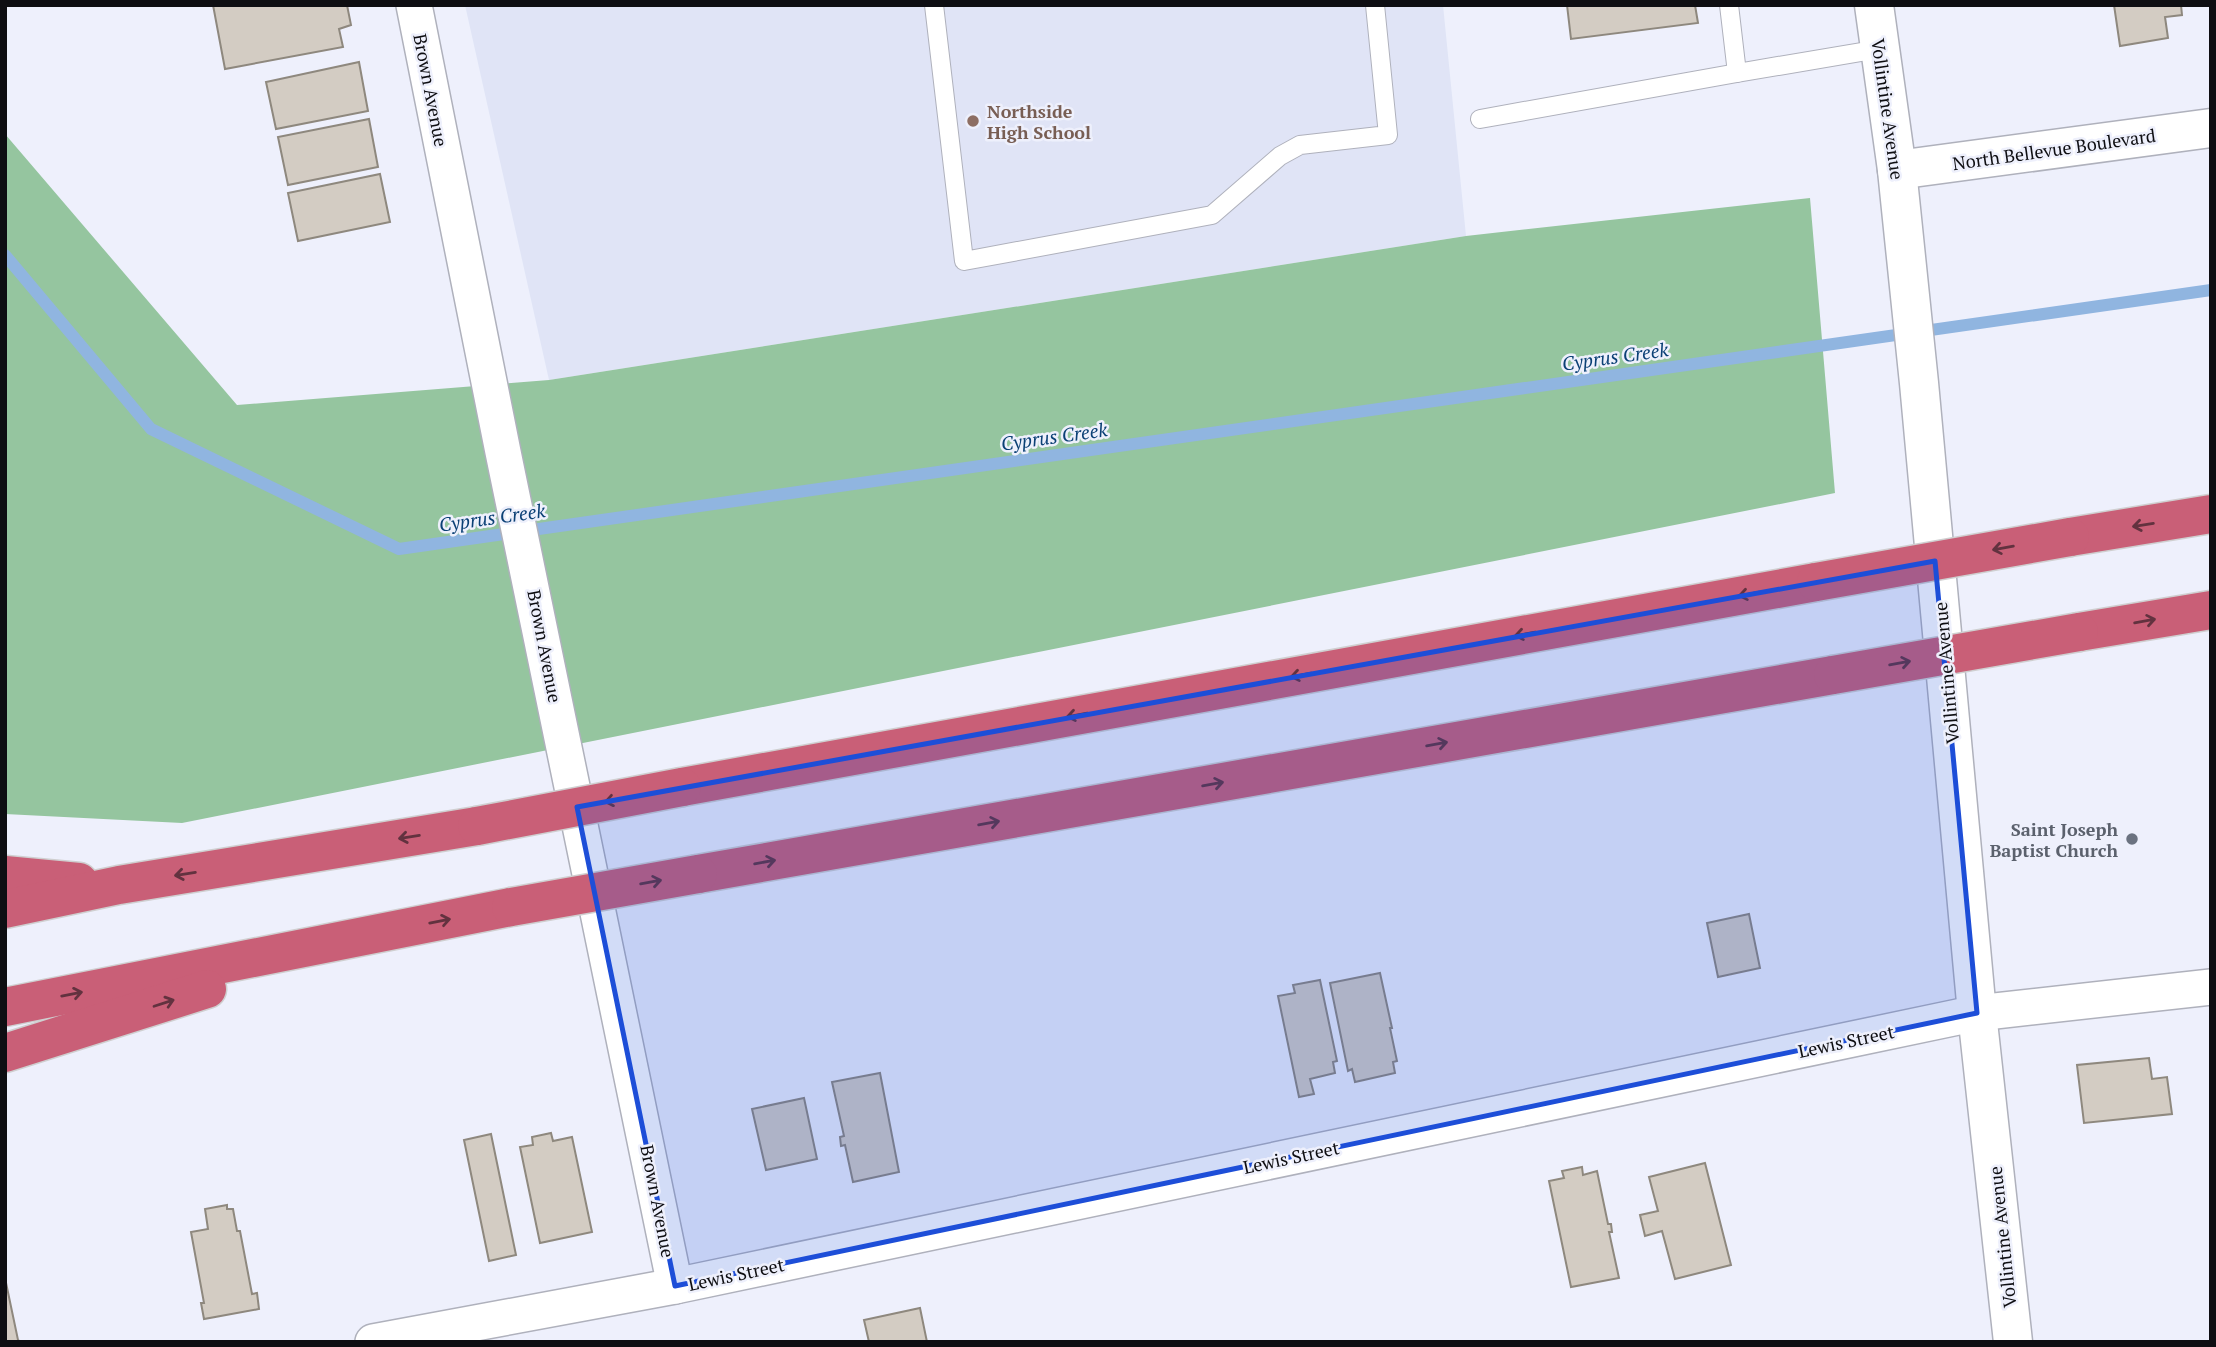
<svg xmlns="http://www.w3.org/2000/svg" width="2216" height="1347" font-family="'PT Serif',serif">
<rect width="100%" height="100%" fill="#eef0fc"/>
<polygon fill="#e0e4f6" points="465,5 1443,5 1466,236 549,380"/>
<polygon fill="#95c59f" points="5,134 237,405 549,380 1466,236 1810,198 1835,493 182,823 5,814"/>
<g fill="none" stroke-linecap="round" stroke-linejoin="round">
<polyline stroke="#90b5e0" stroke-width="12" points="5,255 151,429 399,549 2211,290"/>
</g>
<g fill="#d3ccc3" stroke="#8e887e" stroke-width="2">
<polygon points="213,5 347,5 351,25 339,29 343,47 225,69"/>
<polygon points="1567,5 1695,5 1698,23 1571,39"/>
<polygon points="2114,5 2181,5 2182,15 2165,17 2168,38 2120,46"/>
<polygon points="359,62 368,111 276,129 266,82"/>
<polygon points="369,119 378,167 288,185 278,137"/>
<polygon points="380,174 390,222 298,241 288,193"/>
<polygon points="1749,914 1760,968 1718,977 1707,923"/>
<polygon points="1380,973 1392,1028 1390,1028 1397,1061 1393,1062 1395,1073 1355,1082 1352,1069 1348,1071 1330,983"/>
<polygon points="1320,980 1337,1061 1333,1062 1335,1073 1310,1079 1314,1094 1299,1097 1278,996 1295,993 1293,985"/>
<polygon points="2149,1058 2152,1079 2167,1077 2172,1114 2084,1123 2077,1065"/>
<polygon points="880,1073 899,1172 853,1182 845,1145 841,1146 840,1137 844,1136 832,1082"/>
<polygon points="804,1098 817,1159 766,1170 752,1109"/>
<polygon points="551,1133 553,1141 572,1137 592,1232 540,1243 520,1147 533,1145 532,1137"/>
<polygon points="491,1134 516,1255 489,1261 464,1140"/>
<polygon points="1705,1163 1731,1265 1675,1279 1662,1231 1645,1236 1640,1215 1658,1211 1649,1177"/>
<polygon points="1582,1167 1583,1175 1597,1171 1608,1224 1611,1224 1612,1232 1609,1232 1619,1278 1571,1287 1549,1181 1564,1178 1562,1171"/>
<polygon points="227,1205 227,1209 233,1209 237,1231 240,1231 252,1294 257,1293 259,1309 204,1319 201,1303 204,1303 191,1232 208,1229 205,1209"/>
<polygon points="5,1278 18,1340 21,1342 5,1342"/>
<polygon points="920,1308 927,1342 869,1342 864,1320"/>
</g>
<g fill="none" stroke-linecap="round" stroke-linejoin="round">
<defs>
<g id="service">
<polyline points="934,5 964,261 1212,215 1280,156 1300,145 1388,135 1375,5"/>
<polyline points="1729,5 1737,73 1879,49"/>
<polyline points="1480,119 1737,73"/>
</g>
<g id="minor">
<polyline points="414,5 503,452 675,1286"/>
<polyline points="373,1342 675,1286 1977,1013 2211,987"/>
</g>
<g id="tertiary">
<polyline points="1874,5 1897,170 1919,383 1977,1013 2013,1342"/>
<polyline points="1897,170 2211,128"/>
</g>
<g id="motorway">
<polyline points="2070,537 2211,514"/>
<polyline points="2079,632 2211,610"/>
<polyline points="682,787 1816,582"/>
<polyline points="698,874 1833,675"/>
<polyline points="5,875 79,882"/>
<polyline points="5,909 119,885 477,826"/>
<polyline points="5,1007 511,907"/>
<polyline points="5,1053 207,989"/>
</g>
</defs>
<use href="#service" stroke="#afb1bc" stroke-width="20"/>
<use href="#minor" stroke="#afb1bc" stroke-width="38"/>
<use href="#tertiary" stroke="#afb1bc" stroke-width="41"/>
<use href="#motorway" stroke="#cfcfd0" stroke-width="41"/>
<use href="#service" stroke="#fff" stroke-width="18"/>
<use href="#minor" stroke="#fff" stroke-width="35"/>
<use href="#tertiary" stroke="#fff" stroke-width="38"/>
<use href="#motorway" stroke="#c95f77" stroke-width="38"/>
<defs>
<g id="motorway-bridge">
<polyline points="1816,582 2070,537"/>
<polyline points="1833,675 2079,632"/>
<polyline points="477,826 682,787"/>
<polyline points="511,907 698,874"/>
</g>
</defs>
<use href="#motorway-bridge" stroke="#cfcfd0" stroke-width="41" stroke-linecap="butt"/>
<use href="#motorway-bridge" stroke="#c95f77" stroke-width="38"/>
</g>
<defs><path id="oneway-shaft" d="M-6 0H5M1.5-3L5.5 0L1.5 3" fill="none" stroke-width="1.6" stroke-linecap="round" stroke-linejoin="round" transform="scale(1.75)"/></defs>
<g stroke="#62323f">
<use href="#oneway-shaft" transform="translate(2143 525) rotate(171)"/>
<use href="#oneway-shaft" transform="translate(2003 548) rotate(170)"/>
<use href="#oneway-shaft" transform="translate(1749 594) rotate(170)"/>
<use href="#oneway-shaft" transform="translate(2145 621) rotate(-10)"/>
<use href="#oneway-shaft" transform="translate(1525 634) rotate(170)"/>
<use href="#oneway-shaft" transform="translate(1900 663) rotate(-10)"/>
<use href="#oneway-shaft" transform="translate(1301 675) rotate(170)"/>
<use href="#oneway-shaft" transform="translate(1077 715) rotate(170)"/>
<use href="#oneway-shaft" transform="translate(1437 744) rotate(-10)"/>
<use href="#oneway-shaft" transform="translate(1213 784) rotate(-10)"/>
<use href="#oneway-shaft" transform="translate(615 800) rotate(169)"/>
<use href="#oneway-shaft" transform="translate(989 823) rotate(-10)"/>
<use href="#oneway-shaft" transform="translate(409 837) rotate(171)"/>
<use href="#oneway-shaft" transform="translate(765 862) rotate(-10)"/>
<use href="#oneway-shaft" transform="translate(185 874) rotate(171)"/>
<use href="#oneway-shaft" transform="translate(651 882) rotate(-10)"/>
<use href="#oneway-shaft" transform="translate(440 921) rotate(-11)"/>
<use href="#oneway-shaft" transform="translate(72 994) rotate(-11)"/>
<use href="#oneway-shaft" transform="translate(164 1003) rotate(-18)"/>
</g>
<path fill="#1d4ed8" fill-opacity="0.2" stroke="#1d4ed8" stroke-width="5" stroke-linejoin="round" d="M1935 561 1977 1013 675 1286 577 807Z"/>
<circle fill="#8d6e63" stroke="#eef0fc" stroke-width="2.5" cx="973" cy="121" r="7"/>
<circle fill="#6b7280" stroke="#eef0fc" stroke-width="2.5" cx="2132" cy="839" r="7"/>
<g text-anchor="middle" dominant-baseline="central" stroke-width="5" stroke-linejoin="round" paint-order="stroke">
<g font-size="18" fill="#0e0e12" stroke="#eef0fc">
<text transform="translate(431 90) rotate(79)">Brown Avenue</text>
<text transform="translate(1888 109) rotate(82)">Vollintine Avenue</text>
<text transform="translate(2054 149) rotate(-8)">North Bellevue Boulevard</text>
<text transform="translate(545 646) rotate(79)">Brown Avenue</text>
<text transform="translate(1946 673) rotate(-95)">Vollintine Avenue</text>
<text transform="translate(1846 1041) rotate(-12)">Lewis Street</text>
<text transform="translate(1291 1157) rotate(-12)">Lewis Street</text>
<text transform="translate(658 1201) rotate(79)">Brown Avenue</text>
<text transform="translate(2002 1237) rotate(-96)">Vollintine Avenue</text>
<text transform="translate(736 1274) rotate(-12)">Lewis Street</text>
</g>
<g font-size="18" font-weight="bold" fill="#785e54" stroke="#eef0fc" text-anchor="start">
<text x="987" y="111">Northside<tspan x="987" dy="21">High School</tspan></text>
</g>
<g font-size="18" font-weight="bold" fill="#5b616d" stroke="#eef0fc" text-anchor="end">
<text x="2118" y="829">Saint Joseph<tspan x="2118" dy="21">Baptist Church</tspan></text>
</g>
<g font-size="19" font-style="italic" fill="#0b4075" stroke="#eef0fc">
<text transform="translate(1615 356) rotate(-8)">Cyprus Creek</text>
<text transform="translate(1054 436) rotate(-8)">Cyprus Creek</text>
<text transform="translate(492 517) rotate(-8)">Cyprus Creek</text>
</g>
</g>
<rect width="2216" height="1347" fill="none" stroke="#0e0e12" stroke-width="14"/>
</svg>
